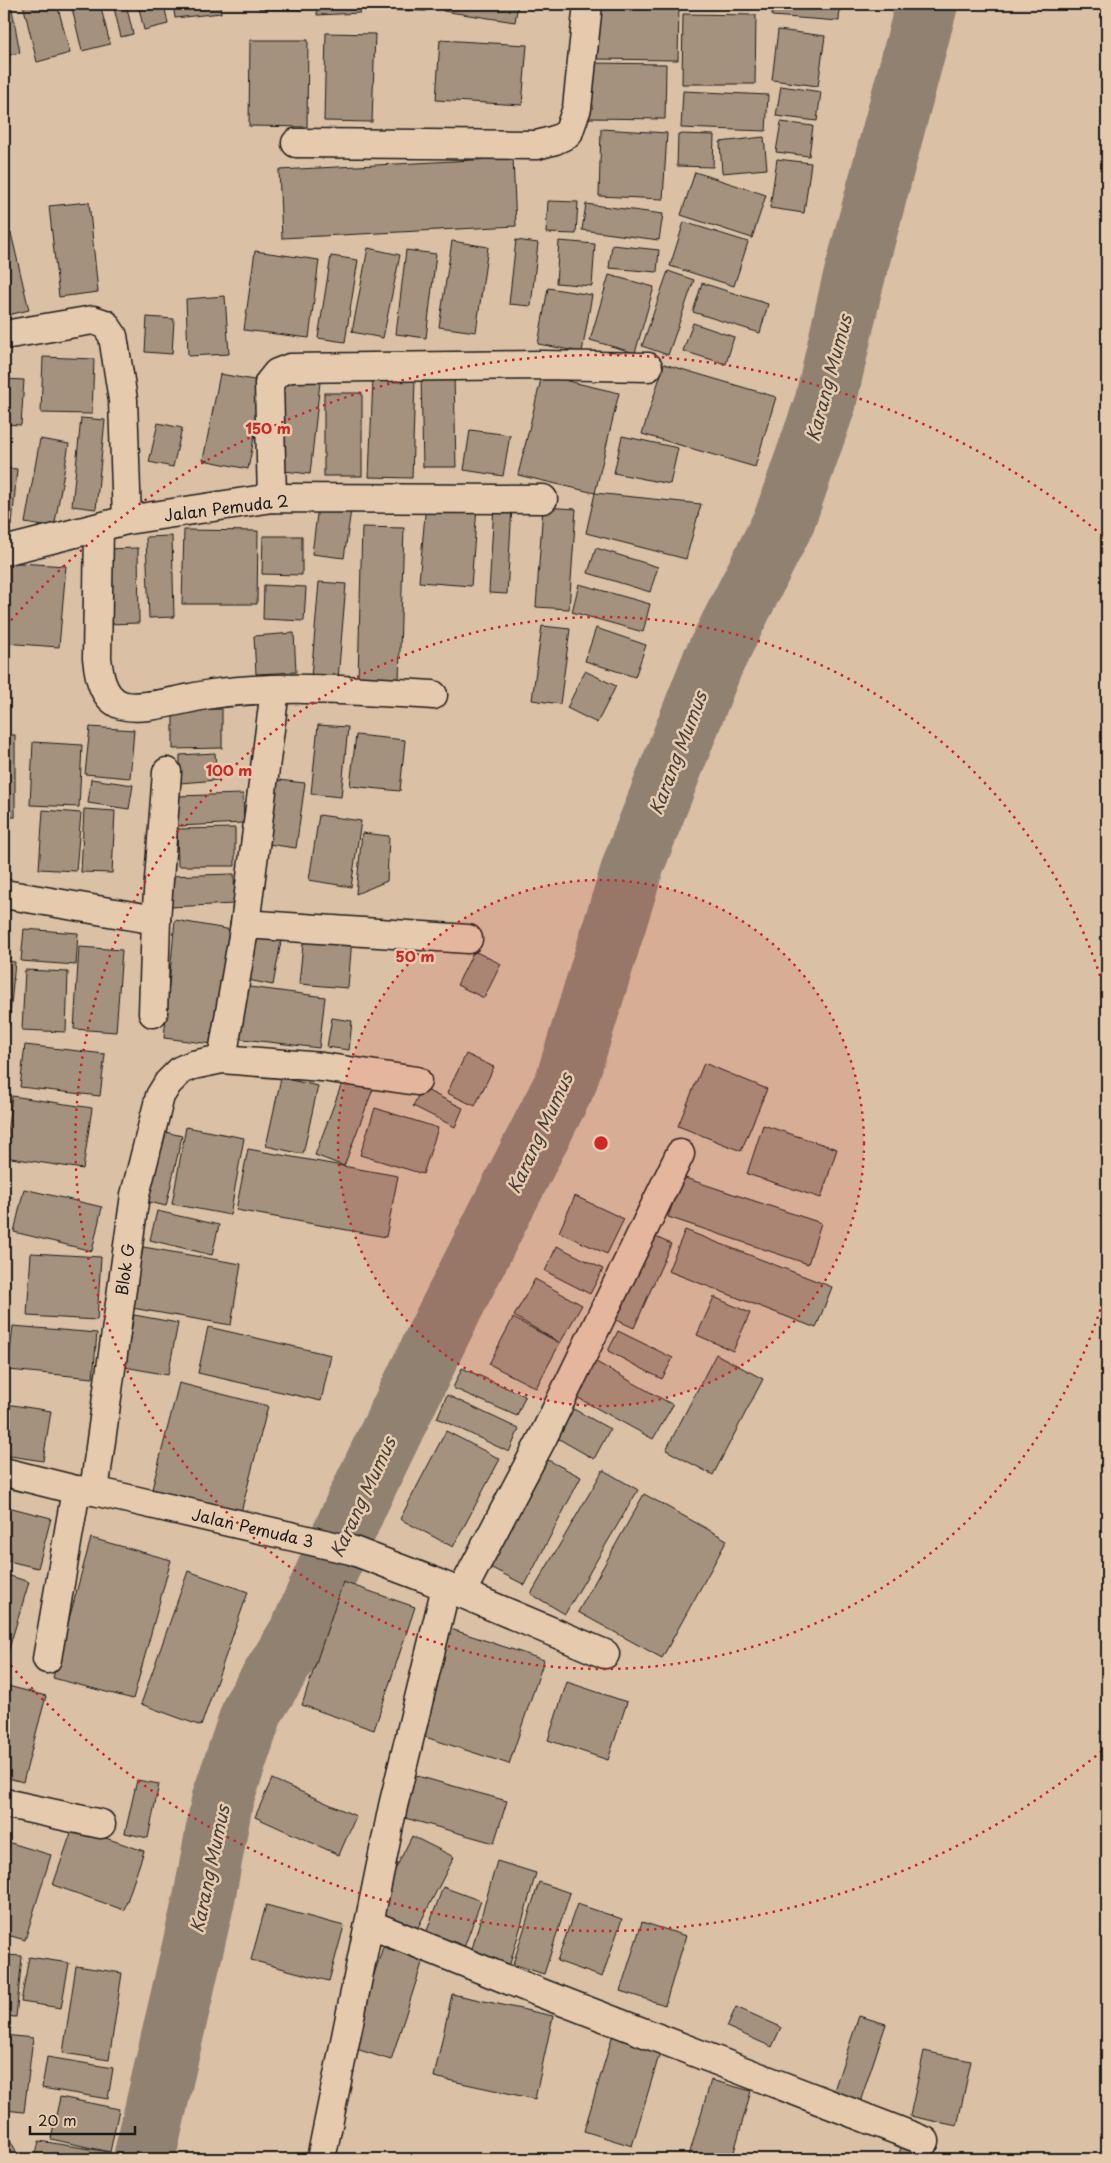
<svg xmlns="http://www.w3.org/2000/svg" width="1111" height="2163" font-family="'Playpen Sans',sans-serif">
<rect width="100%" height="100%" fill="#dac0a4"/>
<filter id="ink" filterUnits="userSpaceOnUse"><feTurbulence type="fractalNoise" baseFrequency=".02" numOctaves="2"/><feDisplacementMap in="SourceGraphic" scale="10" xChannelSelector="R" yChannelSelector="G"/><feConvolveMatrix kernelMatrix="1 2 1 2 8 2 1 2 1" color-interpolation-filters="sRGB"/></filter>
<g filter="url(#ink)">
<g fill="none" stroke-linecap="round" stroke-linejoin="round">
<polyline stroke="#918171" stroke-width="62" points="144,2159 204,1899 222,1801 253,1709 301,1631 357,1503 440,1331 566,1082 634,863 713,662 784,521 825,404 851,289 927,4"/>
</g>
<g fill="#a5927e" stroke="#1c1c1c">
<polygon points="4,4 11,4 20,53 4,56"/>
<polygon points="23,4 57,4 70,53 37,62"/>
<polygon points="71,4 100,4 110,44 82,51"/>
<polygon points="113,4 126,4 133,34 121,37"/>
<polygon points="138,4 164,4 168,24 144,30"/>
<polygon points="173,4 220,4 221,13 175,18"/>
<polygon points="260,4 304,4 304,10 259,9"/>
<polygon points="317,4 360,4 360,13 317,15"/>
<polygon points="377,4 426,4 426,11 377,10"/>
<polygon points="444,4 518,4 515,22 443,11"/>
<polygon points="593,4 679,4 678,60 592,59"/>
<polygon points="773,4 840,4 839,21 772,16"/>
<polygon points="683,14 756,15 755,84 682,84"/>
<polygon points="778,30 825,36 818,86 772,80"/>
<polygon points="326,33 375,34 372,122 324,121"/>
<polygon points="250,40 308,40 307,127 249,126"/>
<polygon points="440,40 527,45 522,105 436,100"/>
<polygon points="589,63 666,64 665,119 588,118"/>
<polygon points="781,86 821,92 817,121 776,116"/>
<polygon points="683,91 768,95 766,131 681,128"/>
<polygon points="781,122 813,126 809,156 776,152"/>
<polygon points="601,129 667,133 663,199 599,196"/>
<polygon points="678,134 714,135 713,167 677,166"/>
<polygon points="764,137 767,169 722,173 720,142"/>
<polygon points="513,158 516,226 282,238 279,170"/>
<polygon points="777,159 811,163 804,213 770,208"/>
<polygon points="695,172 766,195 752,238 681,215"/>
<polygon points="548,201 578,202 576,234 546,233"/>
<polygon points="89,202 98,292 59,297 49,206"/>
<polygon points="586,204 663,214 659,240 582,230"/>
<polygon points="684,222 748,242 734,286 670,266"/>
<polygon points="11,233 29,310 4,316 4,235"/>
<polygon points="516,240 538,243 531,306 509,304"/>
<polygon points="452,241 488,247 476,332 439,327"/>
<polygon points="559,241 595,244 592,286 556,283"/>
<polygon points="612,245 659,250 657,272 609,268"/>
<polygon points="368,248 400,255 383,338 352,332"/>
<polygon points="406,250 436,254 426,338 396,334"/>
<polygon points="255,251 319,260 309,338 244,330"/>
<polygon points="331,256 358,260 345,342 318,338"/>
<polygon points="668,271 694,280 668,355 642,346"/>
<polygon points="609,275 654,287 635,353 590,340"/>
<polygon points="702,283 768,304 760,333 693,312"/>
<polygon points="548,288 592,295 582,352 538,344"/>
<polygon points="225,296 229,354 188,356 186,299"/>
<polygon points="147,317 174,319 172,354 145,352"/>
<polygon points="693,323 734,337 726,364 683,351"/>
<polygon points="43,357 94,359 92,414 41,413"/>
<polygon points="664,364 776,397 755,467 642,434"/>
<polygon points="220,374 265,382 248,469 203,460"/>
<polygon points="454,374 456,467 423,467 421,375"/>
<polygon points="542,375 619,393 595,493 518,475"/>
<polygon points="373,378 415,379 412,478 369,477"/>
<polygon points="4,379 24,380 21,425 4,424"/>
<polygon points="284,379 320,382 310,474 275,470"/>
<rect x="324" y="393" width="38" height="83"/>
<polygon points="81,418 105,420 96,509 72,506"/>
<polygon points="158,423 182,428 173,467 149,462"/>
<polygon points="470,430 510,435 503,476 464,470"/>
<polygon points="622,436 678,448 670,484 614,473"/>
<polygon points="40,439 69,444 54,528 25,523"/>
<polygon points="4,468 17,469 12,525 4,525"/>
<polygon points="595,493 701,504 686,559 586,533"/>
<polygon points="426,503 477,507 471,586 419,582"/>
<polygon points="494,505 512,506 507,594 489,593"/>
<polygon points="318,506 351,510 344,558 312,554"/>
<polygon points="543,507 576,509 569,609 536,607"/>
<polygon points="362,527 404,528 399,680 358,679"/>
<polygon points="184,530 258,531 257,604 182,604"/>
<polygon points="172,536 174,617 149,618 146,537"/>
<polygon points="263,536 302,536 302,575 262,574"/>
<polygon points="138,548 139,623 106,624 105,549"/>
<polygon points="596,548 658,567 650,592 588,573"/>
<polygon points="4,562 66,566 59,647 4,643"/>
<polygon points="319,582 346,584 338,679 311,677"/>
<polygon points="579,584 650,604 643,632 572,612"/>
<polygon points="264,585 306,587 304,621 263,619"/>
<polygon points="542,626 570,629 560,704 532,700"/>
<polygon points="596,628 646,645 635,677 585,661"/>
<polygon points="294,633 296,672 256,674 254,636"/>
<polygon points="585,671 616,686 597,723 567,708"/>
<polygon points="222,709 222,748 173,749 173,710"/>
<polygon points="318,725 348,727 341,797 311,794"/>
<polygon points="90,727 134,730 130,778 85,774"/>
<rect x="4" y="735" width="11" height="82"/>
<polygon points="356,735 405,740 400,791 350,786"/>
<polygon points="33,742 82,745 79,807 30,805"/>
<polygon points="215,753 217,780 180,783 180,755"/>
<polygon points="91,779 133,785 129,809 88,803"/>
<polygon points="269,779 305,783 296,848 261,843"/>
<polygon points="243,794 244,823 178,826 177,796"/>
<polygon points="84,809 115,811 112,873 81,872"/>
<polygon points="43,810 81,813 76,871 39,869"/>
<polygon points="319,815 361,821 351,887 309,880"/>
<polygon points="235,828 235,866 178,866 177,829"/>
<polygon points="362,833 389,836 387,881 356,894"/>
<polygon points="234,874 235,904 168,907 167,876"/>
<polygon points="175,920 232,930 212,1044 164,1038"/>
<polygon points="24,929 78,933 76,965 21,961"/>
<polygon points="251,930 282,936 273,985 243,979"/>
<polygon points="304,934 352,938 348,988 299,984"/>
<polygon points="79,947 122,950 116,1032 74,1029"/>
<polygon points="474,951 501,964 484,998 457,985"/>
<polygon points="4,961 15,962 9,1026 4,1025"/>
<polygon points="25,970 68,972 66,1032 22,1030"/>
<polygon points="242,986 325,997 319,1048 235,1038"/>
<polygon points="332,1018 352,1021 349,1050 327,1047"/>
<polygon points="25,1045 105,1054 100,1096 20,1087"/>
<polygon points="466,1054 494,1067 475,1106 447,1093"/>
<polygon points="704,1063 767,1089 741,1151 678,1126"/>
<polygon points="281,1078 318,1086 303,1154 266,1146"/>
<polygon points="344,1078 373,1089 344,1166 315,1155"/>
<polygon points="422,1088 463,1108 455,1127 413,1106"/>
<polygon points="12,1096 92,1108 83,1169 4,1157"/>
<polygon points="375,1108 438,1128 423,1174 360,1155"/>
<polygon points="763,1125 837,1149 821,1198 747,1174"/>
<polygon points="186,1127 244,1138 230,1215 172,1204"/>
<polygon points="157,1130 182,1136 166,1206 141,1200"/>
<polygon points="248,1149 398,1176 386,1237 236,1210"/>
<polygon points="682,1177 821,1223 808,1264 668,1217"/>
<polygon points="24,1189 102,1207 92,1251 14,1232"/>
<polygon points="575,1196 624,1219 607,1254 559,1232"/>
<polygon points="157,1211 219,1225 212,1255 150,1240"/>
<polygon points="685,1230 832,1287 816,1328 668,1271"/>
<polygon points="647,1233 671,1244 634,1328 610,1317"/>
<polygon points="4,1241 7,1241 4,1263"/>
<polygon points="557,1246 603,1269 590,1294 545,1271"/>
<polygon points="143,1247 241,1264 231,1325 132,1308"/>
<polygon points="31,1253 101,1257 97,1320 27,1316"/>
<polygon points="535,1279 582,1305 560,1343 514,1316"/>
<polygon points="714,1297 750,1313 733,1351 697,1335"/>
<polygon points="134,1315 178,1323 168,1375 125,1367"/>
<polygon points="513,1318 560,1343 536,1388 489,1364"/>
<polygon points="13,1326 97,1333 93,1378 8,1370"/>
<polygon points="208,1327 331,1355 321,1401 198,1373"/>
<polygon points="618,1331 673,1358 662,1379 608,1351"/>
<polygon points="716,1354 763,1379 713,1475 666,1450"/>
<polygon points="589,1358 673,1405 653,1439 569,1393"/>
<polygon points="462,1368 525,1396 517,1416 453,1388"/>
<polygon points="179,1383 268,1406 241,1512 152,1489"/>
<polygon points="447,1395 519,1429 509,1452 437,1418"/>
<polygon points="6,1404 51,1411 43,1461 4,1455 4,1416"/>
<polygon points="568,1406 610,1429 594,1459 552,1435"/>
<polygon points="446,1431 500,1459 453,1547 400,1519"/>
<polygon points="542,1457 581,1477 525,1585 486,1565"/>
<polygon points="603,1470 638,1490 565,1614 531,1594"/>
<polygon points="644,1494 727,1540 662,1658 578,1612"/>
<polygon points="4,1506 51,1518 38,1568 4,1560"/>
<polygon points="91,1538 171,1560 133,1699 53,1678"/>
<polygon points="188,1571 248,1592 201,1726 141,1704"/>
<polygon points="4,1574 29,1582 4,1665"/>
<polygon points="343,1582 415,1607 374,1730 302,1705"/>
<polygon points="451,1629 544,1660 509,1764 416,1734"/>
<polygon points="567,1682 627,1702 608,1760 548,1740"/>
<polygon points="8,1686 46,1696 23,1782 4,1777 4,1702"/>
<polygon points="410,1774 507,1801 494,1843 398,1816"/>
<polygon points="272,1779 356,1816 339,1855 255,1817"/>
<polygon points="137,1780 159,1784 148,1838 125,1833"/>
<polygon points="73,1827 144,1851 124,1910 53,1885"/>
<polygon points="412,1836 454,1857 415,1933 374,1912"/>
<polygon points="4,1841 51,1855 25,1940 4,1934"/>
<polygon points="497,1861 536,1873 509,1967 470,1956"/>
<polygon points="539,1882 570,1893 544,1974 513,1964"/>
<polygon points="443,1887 481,1901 462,1953 424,1939"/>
<polygon points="577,1904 622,1919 602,1977 557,1961"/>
<polygon points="266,1905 344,1926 329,1981 251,1960"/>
<polygon points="642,1922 686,1936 665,2005 620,1991"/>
<polygon points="383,1947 423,1960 391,2060 350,2047"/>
<polygon points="4,1955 22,1956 16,2017 4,2016"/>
<polygon points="29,1957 69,1963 61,2008 21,2002"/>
<polygon points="76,1966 122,1973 109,2060 63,2053"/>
<polygon points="452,1994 553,2016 535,2099 434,2077"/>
<polygon points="736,2007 781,2027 772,2047 727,2027"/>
<polygon points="859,2016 886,2024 859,2105 832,2096"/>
<polygon points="613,2034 661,2049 632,2146 584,2131"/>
<polygon points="4,2035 33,2038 24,2112 4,2110"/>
<polygon points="924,2051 971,2061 957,2126 910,2116"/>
<polygon points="47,2057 113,2068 108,2099 42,2088"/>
<polygon points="711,2080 751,2091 732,2159 688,2159"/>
<polygon points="60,2097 119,2109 110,2152 51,2139"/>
<polygon points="4,2128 20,2159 4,2159"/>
<polygon points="39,2141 110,2152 108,2159 35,2159"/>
<polygon points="902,2142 930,2148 928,2159 898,2159"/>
</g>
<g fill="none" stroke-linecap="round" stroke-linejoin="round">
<defs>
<g id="minor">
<polyline points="296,143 537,145 555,140 568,134 577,108 588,4"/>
<polyline points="4,335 93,320 105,324 113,336 123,400 127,520"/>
<polyline points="272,498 269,383 277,373 290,368 541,365 648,367"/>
<path d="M99 528 97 658C99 675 102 696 119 704 139 713 189 697 212 694 285 684 360 691 433 695"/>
<polyline points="4,551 127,520 272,498 543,499"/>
<polyline points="4,894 156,920 153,1013"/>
<polyline points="156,920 167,772"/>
<polyline points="245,924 275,690"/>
<polyline points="222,1059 245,924 468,939"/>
<polyline points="4,1472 76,1490 94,1491 351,1550 430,1580 605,1654"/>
<polyline points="94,1491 135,1195 160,1096 168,1083 181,1070 193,1065 222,1059 322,1067 417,1081"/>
<polyline points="461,1593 543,1437 680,1154"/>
<polyline points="47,1659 76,1490"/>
<polyline points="4,1803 101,1824"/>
<polyline points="369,1924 541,1993 925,2141"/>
<polyline points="321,2159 393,1806 446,1587"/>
</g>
</defs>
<use href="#minor" stroke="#1c1c1c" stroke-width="31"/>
<use href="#minor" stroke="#e6caad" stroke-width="28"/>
</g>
</g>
<circle cx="601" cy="1143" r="263" fill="#cd2727" fill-opacity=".12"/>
<g fill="none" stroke="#cd2727" stroke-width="2.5" stroke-dasharray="2.5 5">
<circle cx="601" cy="1143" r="263"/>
<path d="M1107 1288A526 526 0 1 1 1107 998"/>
<path d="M1102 1751A788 788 0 0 1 6 1660M6 626A788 788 0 0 1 1102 535"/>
</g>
<g text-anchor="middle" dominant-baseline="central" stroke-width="5" stroke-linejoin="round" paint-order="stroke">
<g font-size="16" fill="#1c1c1c" stroke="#e6caad">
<text transform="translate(226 507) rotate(-7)">Jalan Pemuda 2</text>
<text transform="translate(124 1269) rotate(-82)">Blok G</text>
<text transform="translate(253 1527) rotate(13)">Jalan Pemuda 3</text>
</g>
<g font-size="18" font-style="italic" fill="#453f3a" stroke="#e6caad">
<text transform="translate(828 378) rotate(-75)">Karang Mumus</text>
<text transform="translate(677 753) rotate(-69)">Karang Mumus</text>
<text transform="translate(539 1133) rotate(-65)">Karang Mumus</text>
<text transform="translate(362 1497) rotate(-65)">Karang Mumus</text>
<text transform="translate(209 1869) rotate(-78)">Karang Mumus</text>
</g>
</g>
<circle cx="601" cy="1143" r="8" fill="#cd2727" stroke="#e6caad" stroke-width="2.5"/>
<g font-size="15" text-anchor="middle" font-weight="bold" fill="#cd2727" stroke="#e6caad" stroke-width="5" stroke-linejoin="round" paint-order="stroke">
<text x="268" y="434">150 m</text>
<text x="229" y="776">100 m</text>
<text x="415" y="962">50 m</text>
</g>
<rect width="1111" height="2163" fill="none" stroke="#e6caad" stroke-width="20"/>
<rect x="10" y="10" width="1091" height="2143" fill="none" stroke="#1c1c1c" stroke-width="2" filter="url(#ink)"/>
<path d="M30 2126v8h105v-8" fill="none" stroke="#1c1c1c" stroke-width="2.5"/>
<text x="38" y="2126" font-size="15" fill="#1c1c1c" stroke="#e6caad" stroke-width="4" paint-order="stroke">20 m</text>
</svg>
